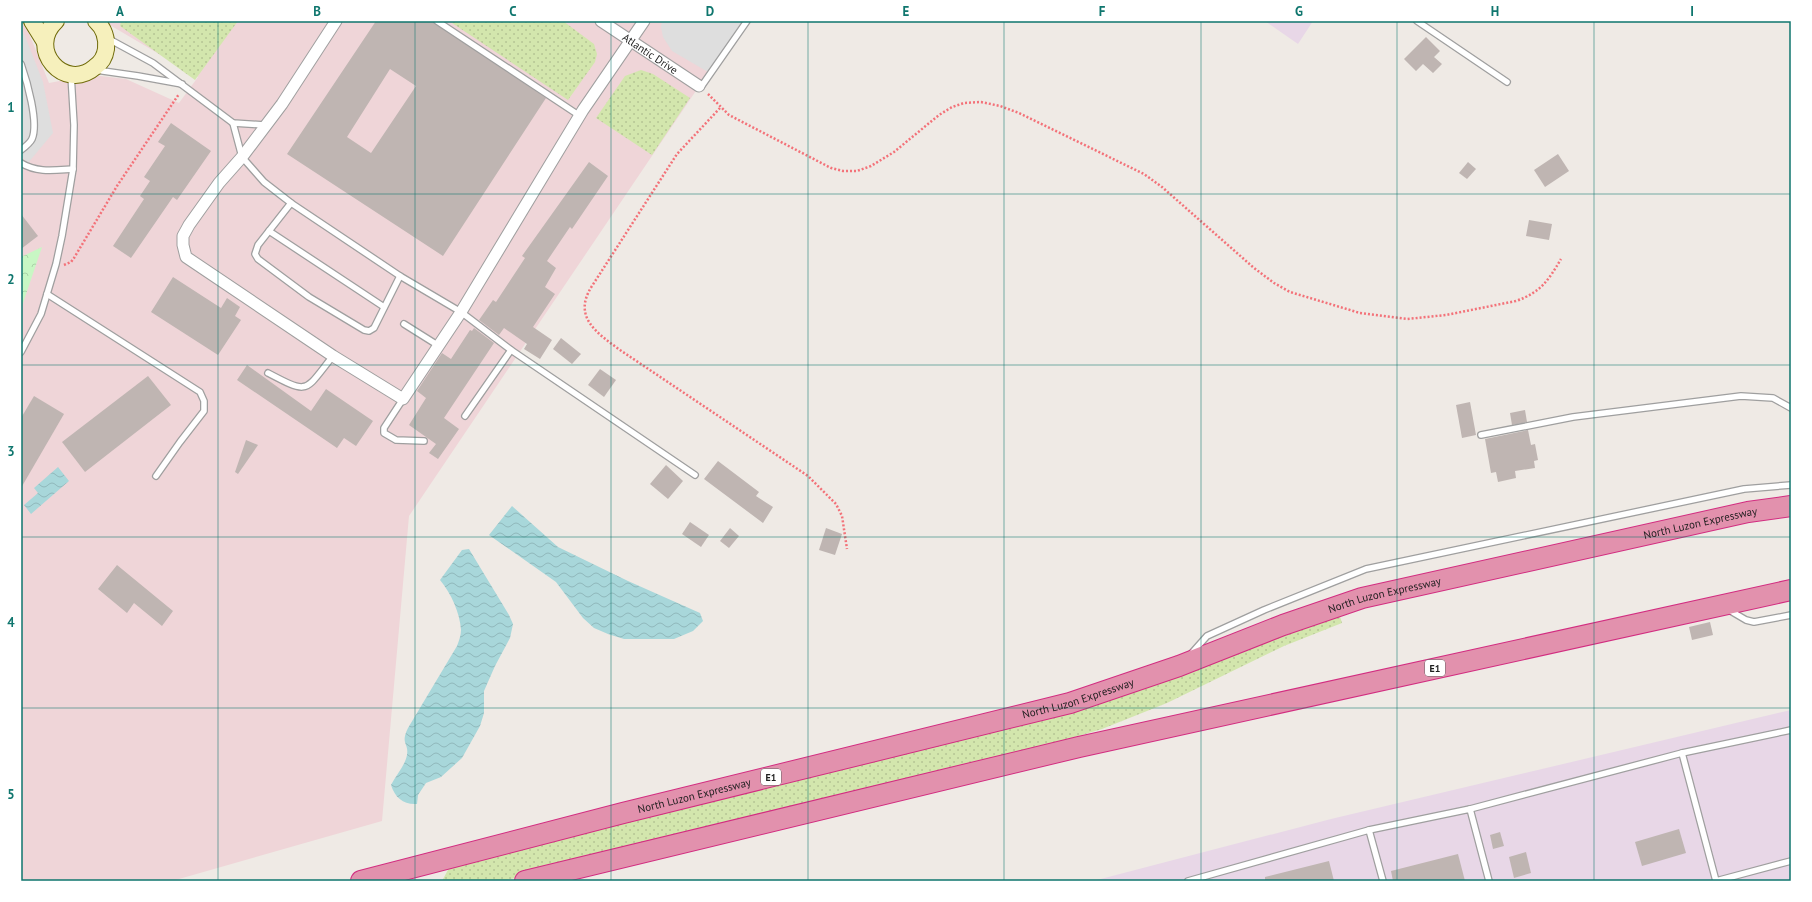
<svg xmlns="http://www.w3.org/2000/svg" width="1812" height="902" font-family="'PT Sans',sans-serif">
<defs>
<pattern id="grass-dots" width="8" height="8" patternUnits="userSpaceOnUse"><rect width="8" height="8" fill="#d3e6ad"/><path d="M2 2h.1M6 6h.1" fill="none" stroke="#b5c594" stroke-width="1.8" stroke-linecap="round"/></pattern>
<pattern id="park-crowns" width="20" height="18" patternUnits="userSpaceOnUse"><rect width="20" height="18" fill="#c8f7c4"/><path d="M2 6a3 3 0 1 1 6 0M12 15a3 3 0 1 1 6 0" fill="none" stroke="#abd3a8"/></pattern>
<pattern id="water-waves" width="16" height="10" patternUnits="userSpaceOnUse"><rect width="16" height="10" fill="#a8d7da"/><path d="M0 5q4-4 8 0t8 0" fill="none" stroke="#90b8bb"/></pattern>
</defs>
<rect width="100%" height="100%" fill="#efeae5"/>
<polygon fill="#efd5d8" points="103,21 743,21 409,516 382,821 172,881 21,881 21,22 28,31 49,83 92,75 126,79 179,103 198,77"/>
<g fill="#e8d7e7">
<polygon points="1265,21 1313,21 1298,44"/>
<polygon points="1791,710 1791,881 1093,881 1331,819"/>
</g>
<g fill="url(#grass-dots)">
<polygon points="121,21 238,21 195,80 120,26"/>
<polygon points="449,21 563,21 594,44 597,54 595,62 568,100"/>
<polygon points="641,70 653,74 690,98 652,155 596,118 625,76"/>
<polygon points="1339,613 1342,623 1284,646 1167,703 1102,729 1051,744 503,881 442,881 450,866 769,786"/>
</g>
<polygon fill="url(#park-crowns)" points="42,247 21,309 21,257"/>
<g fill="#dedede">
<polygon points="662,21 743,21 708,72 672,51 663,37 661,27"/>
<polygon points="21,30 25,36 43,82 53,133 28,163 21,156"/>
</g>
<g fill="url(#water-waves)">
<polygon points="58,467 69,481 31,514 24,505 38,493 34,488"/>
<polygon points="512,506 558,547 628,581 700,613 703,621 693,631 674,639 624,639 608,634 594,628 583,618 556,582 489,535"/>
<path d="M469 549 509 615 513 624 510 638 495 666 484 691V713L480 726 462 758 441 777 426 783 418 795 417 804C404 805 395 798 391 785 396 775 405 766 407 755 409 743 400 744 408 728L457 646C459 641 461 635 461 630 460 613 451 593 440 580L462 550Z"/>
</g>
<g fill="#bfb5b2" fill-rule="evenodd">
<path d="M376 21H432L546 98 443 256 287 154ZM390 69 416 86 371 153 347 137Z"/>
<polygon points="1426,37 1440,51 1434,57 1442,64 1433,73 1423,64 1416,71 1404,59"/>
<polygon points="171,123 211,151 177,200 173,197 131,258 113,246 144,199 140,196 150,181 144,177 165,146 158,142"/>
<polygon points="1558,154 1569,171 1545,187 1534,170"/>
<polygon points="589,162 608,176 572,229 570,227 547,261 556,268 545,287 555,294 533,327 552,340 540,359 524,349 527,344 504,328 499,335 479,320 493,300 496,302 525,258 522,256"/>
<polygon points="1468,162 1476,169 1467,179 1459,173"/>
<polygon points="21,214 38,236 21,249"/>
<polygon points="1529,220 1552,224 1549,240 1526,236"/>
<polygon points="173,277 221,308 227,298 240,307 235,316 241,320 218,355 151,312"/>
<polygon points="474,328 494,343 444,418 459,429 438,459 429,453 436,444 409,425 426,398 417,391 442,353 451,359 470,330 472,331"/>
<polygon points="561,338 581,354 572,364 553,349"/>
<polygon points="247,365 311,411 326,389 373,421 356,446 344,438 337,448 237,380"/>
<polygon points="600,369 616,380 604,397 588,385"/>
<polygon points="148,376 171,405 85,472 62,442"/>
<polygon points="34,396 64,414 21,488 21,418"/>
<polygon points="1470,402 1476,435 1462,438 1456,405"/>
<polygon points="1525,410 1527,422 1512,425 1510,413"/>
<polygon points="1528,430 1531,445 1535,444 1538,460 1534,461 1535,468 1515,471 1516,478 1498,482 1496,472 1491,473 1485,439"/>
<polygon points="246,440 258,445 238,474 235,472"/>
<polygon points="718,461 759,492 756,496 773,507 763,523 704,479"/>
<polygon points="666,465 683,481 668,499 650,484"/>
<polygon points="690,522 709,535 701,547 682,534"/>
<polygon points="730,528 739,536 729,548 720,541"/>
<polygon points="826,528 842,534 835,555 819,550"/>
<polygon points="117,565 173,611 162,626 134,603 127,613 98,589"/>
<polygon points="1710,622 1713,635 1692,640 1689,627"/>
<polygon points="1679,829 1686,853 1642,866 1635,842"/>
<polygon points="1500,832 1504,846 1493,849 1490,835"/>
<polygon points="1526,852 1531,873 1514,878 1509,857"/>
<polygon points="1458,854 1465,881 1393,881 1391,871"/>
<polygon points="1329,861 1334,881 1265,881 1265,877"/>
</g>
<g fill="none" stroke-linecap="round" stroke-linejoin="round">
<defs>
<g id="service">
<polyline points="437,21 580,116"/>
<polyline points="1417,21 1507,82"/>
<polyline points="107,38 153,63 233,123 264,125"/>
<path d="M21 64C27 81 39 123 32 139 30 143 25 147 21 150"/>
<polyline points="96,70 138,76 182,84"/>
<polyline points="701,87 747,21"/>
<polyline points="233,123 242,157 264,182 291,203 400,276 461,312 511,350 695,475"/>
<path d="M21 163C37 173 55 170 73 169"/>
<polyline points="291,203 258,245 255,254 258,259 309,297 364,330 369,331 374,328 400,276"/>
<polyline points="269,231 384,307"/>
<polyline points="47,294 200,392 204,401 204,411 180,442 156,476"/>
<polyline points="404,324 439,346"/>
<polyline points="21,352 41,314 56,264 62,236 73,169 74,125 71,75"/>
<path d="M268 373C310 395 304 392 333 356"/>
<polyline points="403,399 384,428 384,433 396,440 424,441"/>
<polyline points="465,416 511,350"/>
<polyline points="1481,435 1573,417 1741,396 1773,398 1791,408"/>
<polyline points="1729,610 1746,620 1754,622 1791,615"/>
<polyline points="1191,654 1207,636 1264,610 1366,569 1744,489 1791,485"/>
<polyline points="1682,753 1716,881"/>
<polyline points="1470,809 1682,753 1791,730"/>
<polyline points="1369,830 1383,881"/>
<polyline points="1188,881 1369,830 1470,809 1489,881"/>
<polyline points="1716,881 1791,861"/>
</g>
<g id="minor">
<polyline points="336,21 282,104 242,157 219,183 189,225 183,236 183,245 186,257 333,356 403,399 461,312 583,110 644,21"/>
<path id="s1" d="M601 21 699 86"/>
</g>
<g id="secondary">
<polyline points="32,21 45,42"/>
<path d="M56 21C26 49 65 93 95 67 101 63 105 56 106 49 107 39 104 28 96 21"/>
</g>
<g id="motorway">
<path id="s2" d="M361 881 623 813 1070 703 1179 666 1283 625 1362 598 1748 512 1791 506"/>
<polyline points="525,881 1079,747 1791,590"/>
</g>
</defs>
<use href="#service" stroke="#9f9f9f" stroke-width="8"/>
<use href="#minor" stroke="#9f9f9f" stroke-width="13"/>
<use href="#secondary" stroke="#706b0a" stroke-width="18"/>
<use href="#motorway" stroke="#d22d80" stroke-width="22"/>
<g stroke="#f37279" stroke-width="2.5" stroke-dasharray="2 2" stroke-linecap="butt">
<path d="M708 94 729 115 831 168 843 171H857L871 166 894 152 939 115 952 107 964 103 981 102 1000 106 1019 113 1144 174 1162 187 1254 268 1274 283 1290 292 1360 313 1407 319 1446 315 1516 301C1541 292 1548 281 1561 259"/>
<path d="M720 108 677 154 592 286C572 317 597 333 620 350L808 476 836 504 842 516 847 549"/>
<polyline points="64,265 71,262 74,258 117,186 179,94"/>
</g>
<use href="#service" stroke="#fff" stroke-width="5.5"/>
<use href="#minor" stroke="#fff" stroke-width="11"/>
<use href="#secondary" stroke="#f6f0bc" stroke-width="16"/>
<use href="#motorway" stroke="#e291ad" stroke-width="20"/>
</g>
<path fill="none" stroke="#0f766e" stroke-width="1" stroke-opacity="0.55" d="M218 21V881M415 21V881M611 21V881M808 21V881M1004 21V881M1201 21V881M1397 21V881M1594 21V881M21 194H1791M21 365H1791M21 537H1791M21 708H1791"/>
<g text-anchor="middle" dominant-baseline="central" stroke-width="3" stroke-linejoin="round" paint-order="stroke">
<g fill="#fff" stroke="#626262" stroke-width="1">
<rect x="1425" y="660" width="20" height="16" rx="3"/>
<rect x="761" y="769" width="20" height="16" rx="3"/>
</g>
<g font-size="10" font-weight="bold" fill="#1e1e1e">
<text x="1435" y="668">E1</text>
<text x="771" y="777">E1</text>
</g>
<g font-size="11" fill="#1e1e1e" stroke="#fff">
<text stroke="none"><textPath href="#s1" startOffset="59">Atlantic Drive</textPath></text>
<text stroke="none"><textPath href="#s2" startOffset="1388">North Luzon Expressway</textPath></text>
<text stroke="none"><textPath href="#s2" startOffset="1064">North Luzon Expressway</textPath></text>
<text stroke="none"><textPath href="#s2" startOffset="740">North Luzon Expressway</textPath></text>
<text stroke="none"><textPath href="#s2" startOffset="344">North Luzon Expressway</textPath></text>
</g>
</g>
<rect width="1812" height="902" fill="none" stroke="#ffffff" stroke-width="44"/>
<rect x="22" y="22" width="1768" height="858" fill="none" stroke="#0f766e" stroke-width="1.5"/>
<g font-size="13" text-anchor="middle" font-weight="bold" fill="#0f766e">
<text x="120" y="16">A</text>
<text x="317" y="16">B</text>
<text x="513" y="16">C</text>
<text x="710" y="16">D</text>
<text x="906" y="16">E</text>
<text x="1102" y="16">F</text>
<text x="1299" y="16">G</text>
<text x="1495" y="16">H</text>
<text x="1692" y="16">I</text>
<text x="11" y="112">1</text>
<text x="11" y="284">2</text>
<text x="11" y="456">3</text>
<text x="11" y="627">4</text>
<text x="11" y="799">5</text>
</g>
</svg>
